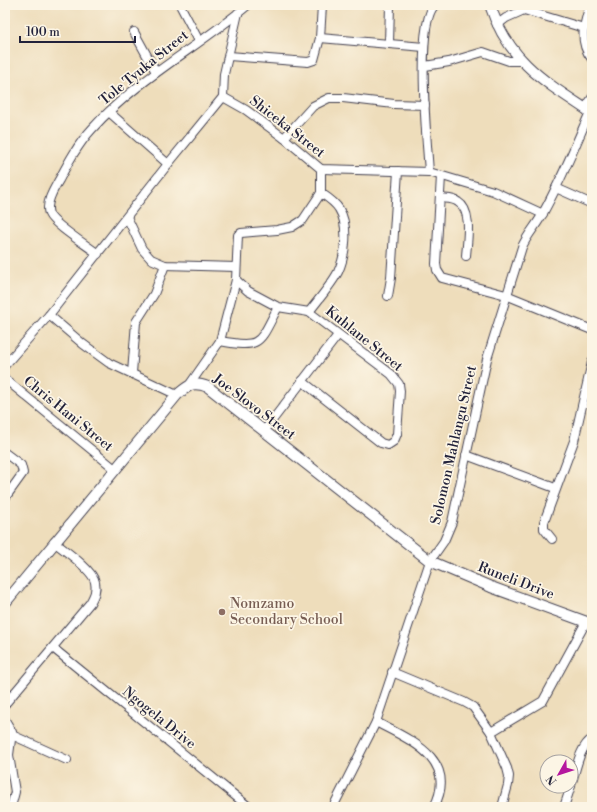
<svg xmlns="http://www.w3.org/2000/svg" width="597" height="812" font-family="'Libre Bodoni',serif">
<rect width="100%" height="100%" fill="#fcf5e5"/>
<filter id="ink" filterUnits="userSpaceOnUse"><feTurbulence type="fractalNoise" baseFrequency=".025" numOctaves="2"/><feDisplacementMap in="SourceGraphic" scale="8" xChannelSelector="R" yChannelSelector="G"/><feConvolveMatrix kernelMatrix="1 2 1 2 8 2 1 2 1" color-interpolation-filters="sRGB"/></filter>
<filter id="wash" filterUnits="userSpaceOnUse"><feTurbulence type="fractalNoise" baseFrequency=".012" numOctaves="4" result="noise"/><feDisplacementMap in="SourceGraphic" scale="16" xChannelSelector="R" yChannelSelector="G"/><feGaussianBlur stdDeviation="0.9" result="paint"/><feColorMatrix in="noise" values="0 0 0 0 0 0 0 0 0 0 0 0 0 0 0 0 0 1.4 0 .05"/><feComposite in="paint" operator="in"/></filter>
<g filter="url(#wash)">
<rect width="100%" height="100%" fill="#edb"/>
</g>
<g filter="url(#ink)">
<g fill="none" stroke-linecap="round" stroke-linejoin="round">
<defs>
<g id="minor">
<polyline points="180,5 199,41"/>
<path d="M590 5C584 24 578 42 592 59"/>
<polyline points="497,25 506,18 524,10 584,28"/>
<polyline points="134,32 156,72"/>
<polyline points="320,38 424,47"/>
<polyline points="389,43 390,5"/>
<polyline points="229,56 308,62 314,60 320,38 322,5"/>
<polyline points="425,66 449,62 483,52 509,61 521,61"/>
<polyline points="223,97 246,110 284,138 321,169 429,172 493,191 543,214"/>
<polyline points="223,97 224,74 238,13"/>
<polyline points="585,109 592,98"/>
<polyline points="109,112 168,164"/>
<polyline points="284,138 313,106 329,98 343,98 394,104 425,105"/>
<path d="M429 172C427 142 415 23 435 5"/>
<polyline points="441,176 436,264 437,270 442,278 506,295 592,330"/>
<polyline points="556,188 592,204"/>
<path d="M440 198C446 199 453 198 458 202 473 211 467 241 466 256"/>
<polyline points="127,217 142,249 151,259 165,265 236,267"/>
<path d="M98 254C88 246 53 224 49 214 45 203 54 189 59 180 68 163 78 144 92 129 137 79 197 48 248 5"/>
<polyline points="236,280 248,291 278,307 309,312 391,374 399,384 400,391 397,434 394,441 388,445 381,443 302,381"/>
<polyline points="388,296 391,278 398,171"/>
<path d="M309 312C318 300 332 284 338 272 346 255 349 225 339 209 335 202 327 197 321 193"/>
<polyline points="49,315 83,344 109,363 177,395"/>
<path d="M220 341C262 349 259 343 278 307"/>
<polyline points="5,365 49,315 168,164 223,97"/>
<polyline points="132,373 136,322 154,294 165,265"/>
<polyline points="5,379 115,469"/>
<polyline points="190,384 220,341 236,280 238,235 241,233 277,230 292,227 303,220 321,193 321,169"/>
<polyline points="264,431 338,335"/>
<polyline points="5,453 21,465 23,473 5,498"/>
<polyline points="466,455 555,488"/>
<polyline points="552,539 544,529 544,522 574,441 592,362"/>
<polyline points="53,648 249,807"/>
<polyline points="392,672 464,702 473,707 491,732 507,768 509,776 508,785 502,807"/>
<path d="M5 704 90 603C94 596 97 590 95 582 93 570 64 550 54 542"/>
<polyline points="5,720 12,732 9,755 15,792 11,807"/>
<path d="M376 722C410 740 459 759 434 807"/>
<polyline points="491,732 543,701 586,622"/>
<polyline points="12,735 67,760"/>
<path d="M571 785C576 771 579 747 592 739"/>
<path d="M333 807 376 722 430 561 444 541 452 522 487 359 522 247C527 235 537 225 543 213 561 181 575 146 590 112"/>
<polyline points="564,807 571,786"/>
</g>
<g id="tertiary">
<path d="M490 5C508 61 545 82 592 113"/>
<path d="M5 603 177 395C189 385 192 381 208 387L430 561 491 587 592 624"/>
</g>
</defs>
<use href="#minor" stroke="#413e4e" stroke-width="10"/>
<use href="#tertiary" stroke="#413e4e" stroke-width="12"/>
<use href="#minor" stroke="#fff" stroke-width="8"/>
<use href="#tertiary" stroke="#fff" stroke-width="10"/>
</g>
</g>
<circle fill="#8d6e63" stroke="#fcf5e5" stroke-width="1.5" cx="222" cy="612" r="4"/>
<g text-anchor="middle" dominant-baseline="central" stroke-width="3.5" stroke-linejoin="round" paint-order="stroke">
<g font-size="14" fill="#22223b" stroke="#fcf5e5">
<text transform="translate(144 68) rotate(-39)">Tole Tyuka Street</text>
<text transform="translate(287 127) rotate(38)">Shiceka Street</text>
<text transform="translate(364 339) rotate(39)">Kuhlane Street</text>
<text transform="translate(254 407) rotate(37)">Joe Slovo Street</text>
<text transform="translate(68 414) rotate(39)">Chris Hani Street</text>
<text transform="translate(454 445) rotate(-77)">Solomon Mahlangu Street</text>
<text transform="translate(516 581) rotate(21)">Runeli Drive</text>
<text transform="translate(159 718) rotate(39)">Ngogela Drive</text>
</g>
<g font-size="14" fill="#785e54" stroke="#fcf5e5" text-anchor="start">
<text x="230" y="604">Nomzamo<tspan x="230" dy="16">Secondary School</tspan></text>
</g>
</g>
<rect width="597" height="812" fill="none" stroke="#fcf5e5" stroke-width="20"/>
<g transform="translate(559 774) rotate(231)"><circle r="19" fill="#fcf5e5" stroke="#a5a1a1"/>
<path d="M0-3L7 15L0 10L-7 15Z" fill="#b5179e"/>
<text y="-6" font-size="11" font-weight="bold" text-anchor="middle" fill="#22223b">N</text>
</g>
<path d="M20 36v6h115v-6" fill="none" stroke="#22223b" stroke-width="2"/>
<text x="26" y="36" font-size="12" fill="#22223b" stroke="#fcf5e5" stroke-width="3" paint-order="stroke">100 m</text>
</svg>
